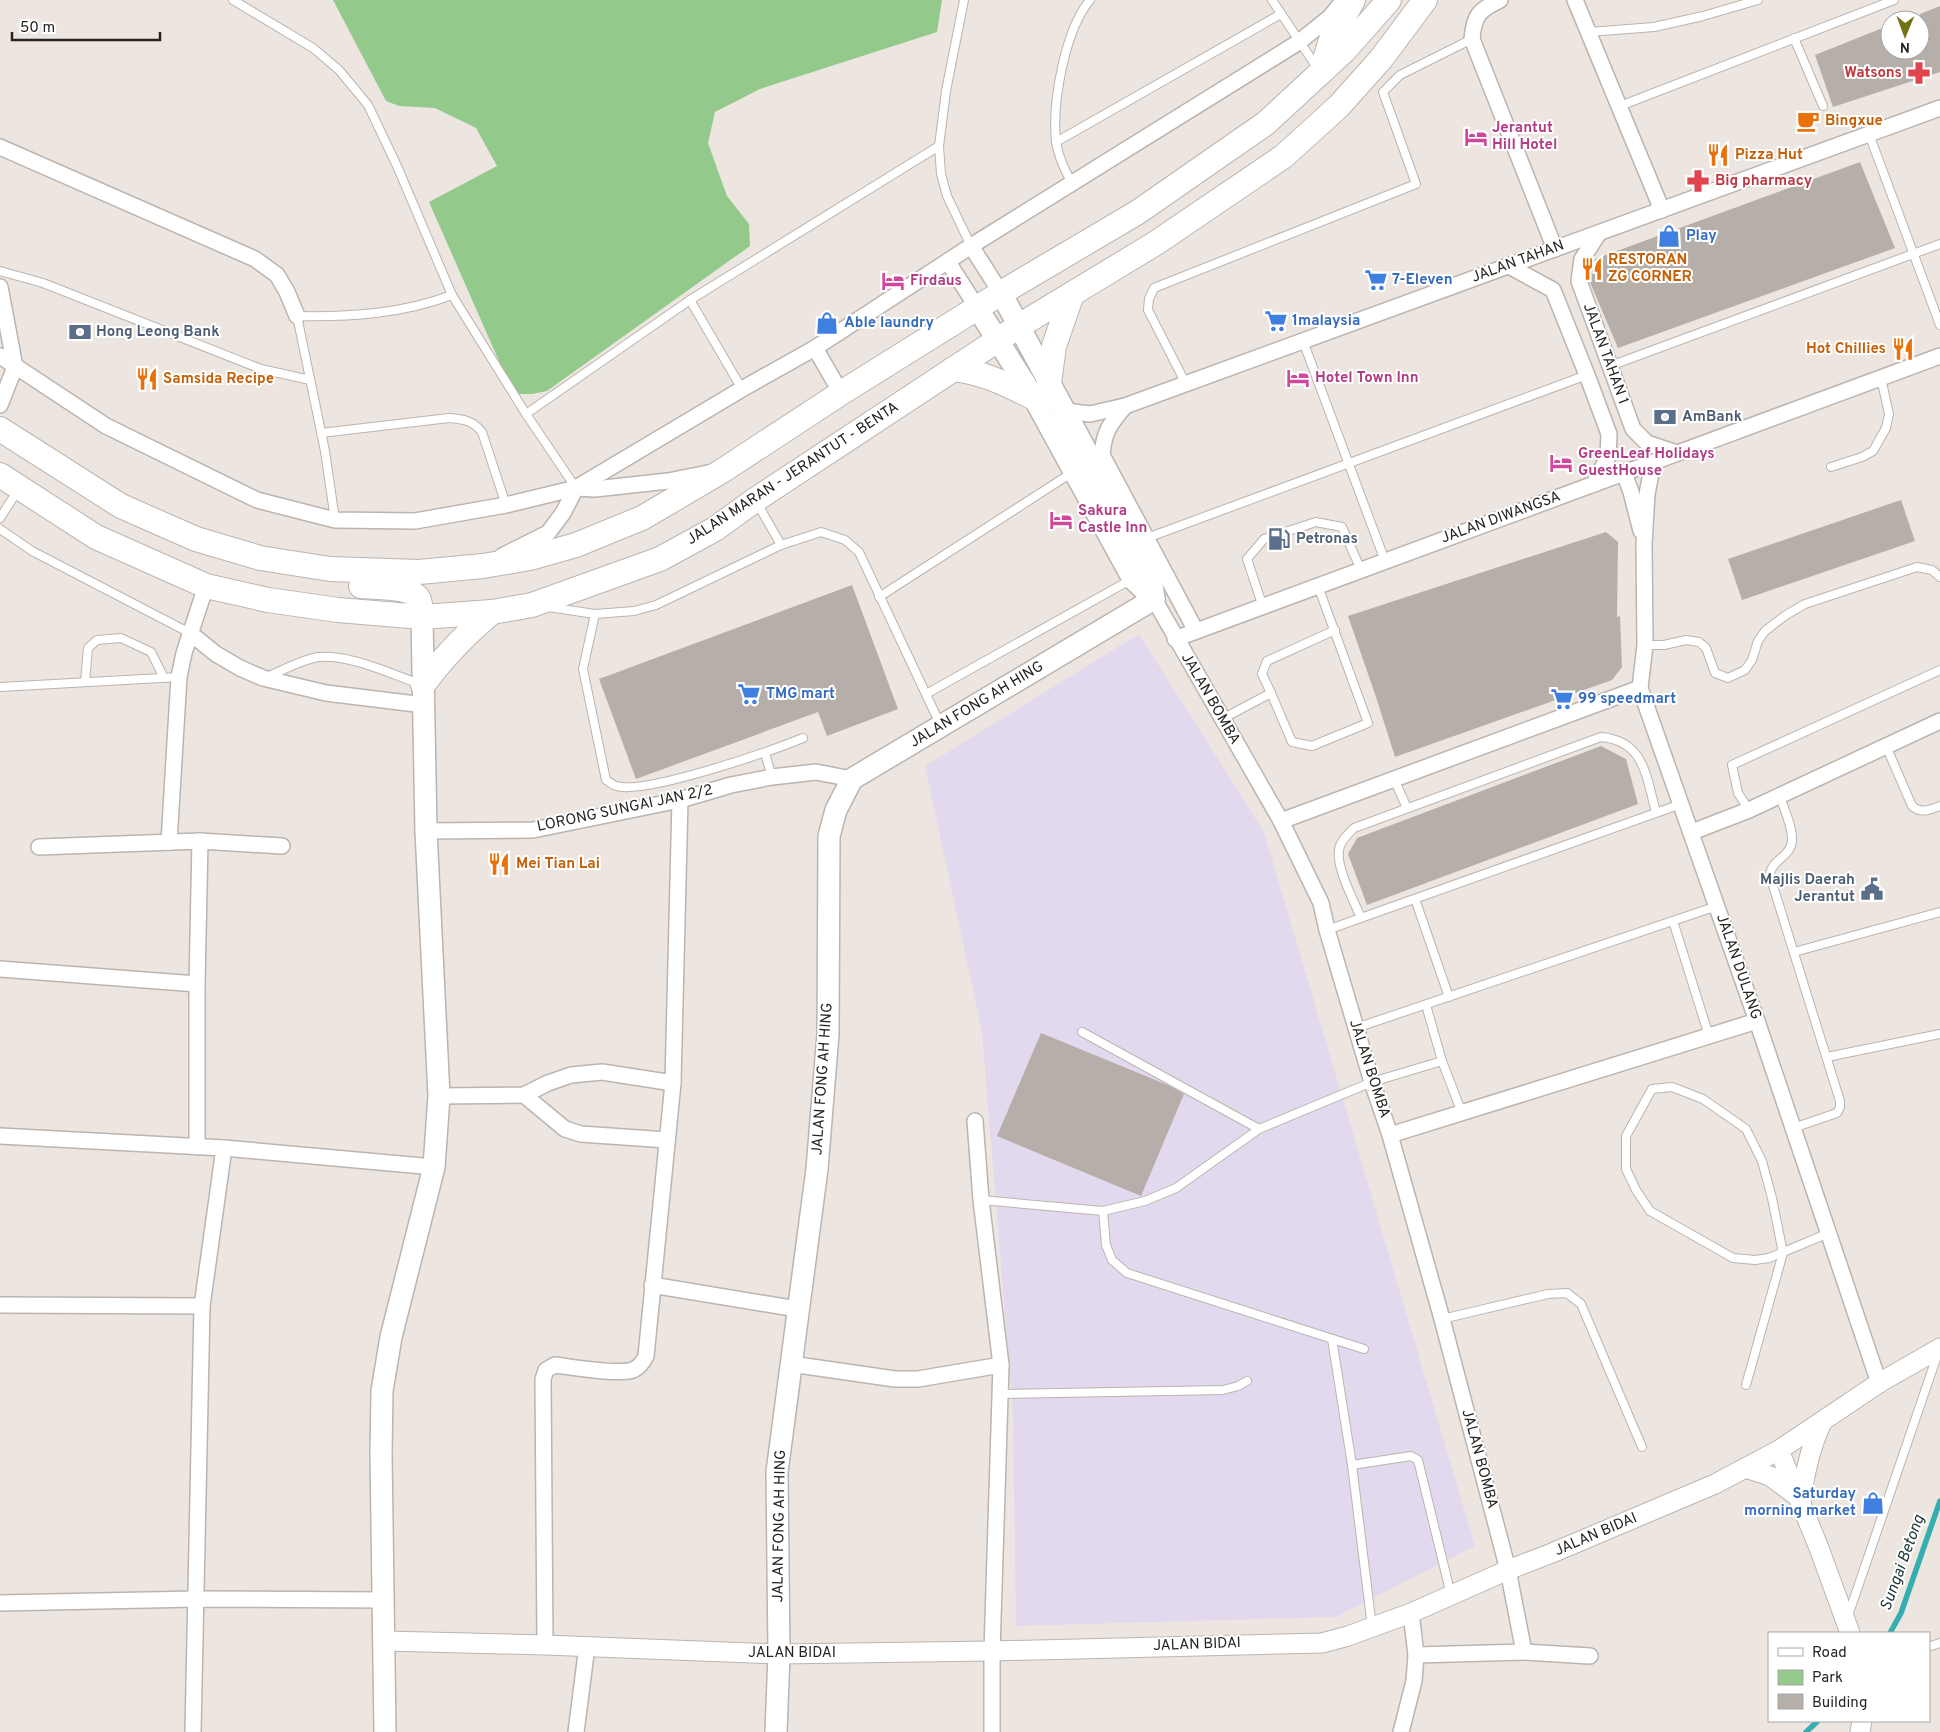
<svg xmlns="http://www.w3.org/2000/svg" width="1940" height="1732" font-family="Overpass,sans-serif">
<rect width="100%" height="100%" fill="#ede6e0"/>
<polygon fill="#e3d9ee" points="1139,634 1264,832 1475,1546 1336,1617 1016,1626 1013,1415 982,1032 925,766"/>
<polygon fill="#93c98b" points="333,0 942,0 937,32 760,89 715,112 708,143 727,196 749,224 750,246 547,391 532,394 518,394 510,386 429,202 497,166 476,128 435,108 399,106 386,101"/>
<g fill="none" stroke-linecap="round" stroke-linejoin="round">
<g stroke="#35aeaf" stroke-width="5.5">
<polyline points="1890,1633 1901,1613 1940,1501"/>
<polyline points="1806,1732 1818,1721"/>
</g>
</g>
<g fill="#b5aea9">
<polygon points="1940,6 1940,72 1833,107 1815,55 1890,25 1890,50 1920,50 1920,14"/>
<polygon points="1860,162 1895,248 1618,348 1589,280 1595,259"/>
<polygon points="1901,500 1915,541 1742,600 1728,559"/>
<polygon points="1606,532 1618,542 1617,617 1620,616 1622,667 1612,680 1395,757 1376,697 1348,616"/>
<polygon points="852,585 898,709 827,736 818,712 636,779 599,679"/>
<polygon points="1601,746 1626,759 1638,804 1367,905 1348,854 1357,838"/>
<polygon points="1041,1033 1170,1086 1184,1094 1141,1196 997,1136"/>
</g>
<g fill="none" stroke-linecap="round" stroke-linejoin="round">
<defs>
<g id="service">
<polyline points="233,0 313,48 339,70 368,105 397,166 452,295 526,414 576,488"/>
<polyline points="964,0 946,91 939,146 941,174 947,196 971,246"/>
<polyline points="1272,0 1318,69"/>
<polyline points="1589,32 1654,27 1703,16 1758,0"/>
<polyline points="1794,38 1823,106"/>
<polyline points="1620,106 1894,0"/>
<polyline points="1869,134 1940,325"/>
<polyline points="1056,142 1281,14"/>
<path d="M1072 184C1065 170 1058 156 1056 141 1052 102 1065 30 1090 0"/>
<polyline points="0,271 43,283 261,369 310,380"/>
<polyline points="690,300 742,389"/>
<polyline points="1303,341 1385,561"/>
<polyline points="1610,366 1940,244"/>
<polyline points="1186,384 1148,310 1149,299 1154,288 1416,184 1383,92 1400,75 1472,39"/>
<polyline points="526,414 690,300 939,146"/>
<path d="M321 433 449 418C464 419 473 421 482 432L506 505"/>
<polyline points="1831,467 1862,457 1873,451 1886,428 1889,414 1881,378"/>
<polyline points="757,503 781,545"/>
<polyline points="0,518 18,490"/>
<path d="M335 520 325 451 297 316C350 317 402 314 452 295"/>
<polyline points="0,529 32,551 190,633"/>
<polyline points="1147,538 1587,375"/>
<polyline points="879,597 1073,472"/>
<polyline points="548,607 595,614 634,611 656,605 781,545 821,532 845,540 859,552 940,724"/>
<polyline points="1263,607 1247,559 1264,539 1316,522 1342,527 1361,570"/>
<path d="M595 614 583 669 606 780C609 782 613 785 616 786 645 795 771 751 803 738"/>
<polyline points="1645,645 1664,645 1686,640 1699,642 1706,648 1715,673 1728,678 1745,670 1752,660 1758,641 1765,631 1786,615 1805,604 1917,567 1932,570 1940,577"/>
<path d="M267 677C283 670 301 660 318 657 350 654 391 674 420 684"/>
<polyline points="85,682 88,648 97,640 121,638 151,652 164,678"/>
<polyline points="0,687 179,677"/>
<polyline points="1271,693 1292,742 1312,746 1368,723 1318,586"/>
<polyline points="926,694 1132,579"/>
<polyline points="1222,719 1271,693 1262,674 1267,661 1335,630"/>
<path d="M1886 746 1912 806C1921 814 1929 810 1940 806"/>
<polyline points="765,753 772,777"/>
<polyline points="1394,779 1407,808"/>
<path d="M1780 796C1784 810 1793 827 1792 841 1791 857 1770 860 1770 876L1840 1101V1107L1837 1113 1793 1128"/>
<polyline points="1749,810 1738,793 1732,765 1940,670"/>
<polyline points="1415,899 1449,997"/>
<path d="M1361 918C1354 901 1336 868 1339 850 1340 841 1348 834 1354 828L1601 737C1645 741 1646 777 1656 812"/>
<polyline points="1673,921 1709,1036"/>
<polyline points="1327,930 1681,804"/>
<polyline points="1794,952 1940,912"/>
<polyline points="1356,1028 1717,906"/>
<polyline points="1082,1032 1259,1129"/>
<polyline points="1827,1057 1940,1034"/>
<polyline points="1442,1061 1462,1113"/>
<polyline points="981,1200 1103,1211 1106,1245 1112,1260 1127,1273 1364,1349"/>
<polyline points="1103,1211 1145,1201 1176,1188 1259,1129 1372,1082 1442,1061 1426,1005"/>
<polyline points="1442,1319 1548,1294 1567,1293 1581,1304 1642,1447"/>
<polyline points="1332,1339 1352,1465"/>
<polyline points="1746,1385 1783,1253 1772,1198 1762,1161 1746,1129 1703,1099 1672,1087 1652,1089 1626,1136 1626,1169 1636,1190 1650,1211 1733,1258 1755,1260 1769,1258 1829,1233"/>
<polyline points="1000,1394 1223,1390 1238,1386 1247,1381"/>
<polyline points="1848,1616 1938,1353"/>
<polyline points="1372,1627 1352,1465 1411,1456 1418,1460 1451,1595"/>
<polyline points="1931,1646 1940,1643"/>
</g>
<g id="minor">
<path d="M1500 0C1479 10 1474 15 1472 39L1555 249"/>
<polyline points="1575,0 1662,210"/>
<polyline points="0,147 255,259 277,275 287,292 297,316"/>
<polyline points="1599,233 1582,259 1579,281 1633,429 1647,443 1677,453"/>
<polyline points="971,246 1001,293"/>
<polyline points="948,262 978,309"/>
<polyline points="1509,266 1553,290 1587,375 1609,434 1608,457 1594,484"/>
<polyline points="0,287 15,367 0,405"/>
<polyline points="815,348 841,393"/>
<polyline points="0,356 106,426 257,500 335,520 415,521 506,505 576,488 595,489 668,481 708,473"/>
<path d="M1125 406C1110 424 1104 431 1102 455L1196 631"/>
<polyline points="1065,411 1090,414 1125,406 1940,108"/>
<polyline points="1653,463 1647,494 1644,544 1645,645 1640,688 1757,1021 1879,1383"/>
<polyline points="1624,473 1631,492 1641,531"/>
<polyline points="502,556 548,533 563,513 576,488 742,389 815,348 971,246 1299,42 1330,17 1343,1"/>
<polyline points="1154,599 1281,821 1321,903 1327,930 1372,1082 1390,1135 1442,1319 1508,1570 1524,1652 1416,1655"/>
<polyline points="190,633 216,654 240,668 263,678 326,693 424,705"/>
<polyline points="1175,639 1940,356"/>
<polyline points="1281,821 1640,688"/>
<polyline points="426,831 533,830 680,800 731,785 772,777 816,772 852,779"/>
<polyline points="1692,832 1749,810 1940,721"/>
<polyline points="200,841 282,846"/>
<polyline points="169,842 179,677 184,653 206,586"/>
<polyline points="39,847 200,841 197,984 197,1147"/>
<polyline points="0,969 197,984"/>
<polyline points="524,1095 565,1129 581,1134 667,1140"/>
<polyline points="439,1096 524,1095 548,1083 571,1075 602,1072 673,1083"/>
<polyline points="975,1121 981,1200 1001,1365 992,1651 992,1732"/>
<polyline points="1390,1135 1757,1021"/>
<polyline points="0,1136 224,1148 434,1167"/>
<polyline points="652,1285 797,1309"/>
<polyline points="0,1305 202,1306"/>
<polyline points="791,1364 895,1379 918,1379 1001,1365"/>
<polyline points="0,1603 196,1599 384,1600"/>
<path d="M545 1645 543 1379 546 1370 555 1365C572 1367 619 1375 633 1370 640 1367 643 1362 646 1356L673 1083 680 800"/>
<polyline points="1524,1652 1590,1656"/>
<polyline points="193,1732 202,1306 224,1148"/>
<polyline points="576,1732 587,1646"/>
<polyline points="1401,1732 1414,1681 1416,1655 1411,1613"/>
</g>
<g id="tertiary">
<polyline points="1779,1450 1819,1548 1850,1633"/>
<polyline points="1745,1468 1770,1476 1797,1496"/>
<path d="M1801 1503C1804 1475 1810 1448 1822 1422"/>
<polyline points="385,1641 545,1645 779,1654 992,1651 1322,1643 1348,1636 1411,1613 1508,1570 1552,1553 1715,1484 1779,1450 1879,1383 1940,1348"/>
<polyline points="1860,1732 1862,1721"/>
</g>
<g id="secondary">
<polyline points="1001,293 1150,569 1154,599"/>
<polyline points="978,309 1034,398 1133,579 1154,599"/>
<polyline points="385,1732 381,1453 382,1391 391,1337 434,1167 439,1096 426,831 422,617"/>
<polyline points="776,1732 779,1654 777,1472 817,1169 828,1034 829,836 836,810 852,779 1154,599"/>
</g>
<g id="primary">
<polyline points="1322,69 1331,40 1353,0"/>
<path d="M953 369C983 372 1008 385 1034 398"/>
<polyline points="1049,383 1054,346 1072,294"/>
<polyline points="0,429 121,506 196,539 260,558 330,569 419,572 483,566 530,558 576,545 642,518 722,471 841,393 1001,293 1138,212 1266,123 1344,51 1389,0"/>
<polyline points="0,475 96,537 206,586 268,600 338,610 422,617 492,612 532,605 660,559 715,529 755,500 1019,326 1156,243 1284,156 1339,106 1381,59 1425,0"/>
<path d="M361 586C374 587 410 586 418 598 421 603 421 611 422 617"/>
<path d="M423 685C443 657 466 634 492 612"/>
</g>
</defs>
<use href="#service" stroke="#bbb4af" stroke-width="10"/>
<use href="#minor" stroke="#bbb4af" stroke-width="18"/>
<use href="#tertiary" stroke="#bbb4af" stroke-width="21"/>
<use href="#secondary" stroke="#bbb4af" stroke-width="24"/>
<use href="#primary" stroke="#bbb4af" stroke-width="26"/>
<use href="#service" stroke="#fff" stroke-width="8"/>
<use href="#minor" stroke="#fff" stroke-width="15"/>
<use href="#tertiary" stroke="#fff" stroke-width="19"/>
<use href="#secondary" stroke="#fff" stroke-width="21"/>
<use href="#primary" stroke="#fff" stroke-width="24"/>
</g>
<defs>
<symbol id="pharmacy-bare" viewBox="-9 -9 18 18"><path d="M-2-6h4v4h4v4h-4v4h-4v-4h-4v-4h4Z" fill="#e0444e" stroke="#fff" stroke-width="2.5" paint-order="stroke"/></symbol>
<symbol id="cafe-bare" viewBox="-9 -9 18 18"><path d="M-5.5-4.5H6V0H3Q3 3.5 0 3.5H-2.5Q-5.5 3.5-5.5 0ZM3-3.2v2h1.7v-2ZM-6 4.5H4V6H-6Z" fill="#e8710a" stroke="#fff" stroke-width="2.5" paint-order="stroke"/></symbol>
<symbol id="hotel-bare" viewBox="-9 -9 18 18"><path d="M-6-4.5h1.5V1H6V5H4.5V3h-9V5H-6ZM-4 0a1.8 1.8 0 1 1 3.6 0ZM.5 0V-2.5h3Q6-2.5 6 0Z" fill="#d1479c" stroke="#fff" stroke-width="2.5" paint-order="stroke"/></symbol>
<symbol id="restaurant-bare" viewBox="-9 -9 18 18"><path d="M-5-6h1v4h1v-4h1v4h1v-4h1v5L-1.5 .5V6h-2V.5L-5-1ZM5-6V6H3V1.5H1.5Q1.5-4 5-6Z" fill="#e8710a" stroke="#fff" stroke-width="2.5" paint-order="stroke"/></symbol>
<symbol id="shop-bare" viewBox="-9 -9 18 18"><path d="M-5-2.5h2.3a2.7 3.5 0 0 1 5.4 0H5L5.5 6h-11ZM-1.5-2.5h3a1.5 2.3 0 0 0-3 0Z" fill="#3f7fe0" stroke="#fff" stroke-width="2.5" paint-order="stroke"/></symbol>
<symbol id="supermarket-bare" viewBox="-9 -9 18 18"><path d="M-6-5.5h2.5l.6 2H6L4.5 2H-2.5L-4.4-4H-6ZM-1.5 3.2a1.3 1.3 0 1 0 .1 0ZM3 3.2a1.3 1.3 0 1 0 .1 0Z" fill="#3f7fe0" stroke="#fff" stroke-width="2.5" paint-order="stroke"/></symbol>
<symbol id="bank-bare" viewBox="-9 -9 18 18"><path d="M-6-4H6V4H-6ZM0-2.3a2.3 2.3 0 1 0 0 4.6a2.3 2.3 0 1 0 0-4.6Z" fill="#5c6f8a" stroke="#fff" stroke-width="2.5" paint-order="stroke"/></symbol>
<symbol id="fuel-bare" viewBox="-9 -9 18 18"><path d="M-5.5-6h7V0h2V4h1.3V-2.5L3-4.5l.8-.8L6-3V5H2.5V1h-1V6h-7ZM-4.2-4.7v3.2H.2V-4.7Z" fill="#5c6f8a" stroke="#fff" stroke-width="2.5" paint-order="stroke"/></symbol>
<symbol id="civic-bare" viewBox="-9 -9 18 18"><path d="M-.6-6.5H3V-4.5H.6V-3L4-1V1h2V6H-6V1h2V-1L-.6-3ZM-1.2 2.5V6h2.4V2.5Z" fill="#5c6f8a" stroke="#fff" stroke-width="2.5" paint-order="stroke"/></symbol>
</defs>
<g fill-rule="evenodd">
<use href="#pharmacy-bare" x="1903" y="57" width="32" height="32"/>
<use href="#cafe-bare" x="1792" y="105" width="32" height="32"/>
<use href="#hotel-bare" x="1460" y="121" width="32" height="32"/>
<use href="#restaurant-bare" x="1702" y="139" width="32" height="32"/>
<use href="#pharmacy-bare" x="1682" y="165" width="32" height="32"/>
<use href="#shop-bare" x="1653" y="220" width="32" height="32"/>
<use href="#restaurant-bare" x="1576" y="253" width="32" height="32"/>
<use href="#supermarket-bare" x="1360" y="264" width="32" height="32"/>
<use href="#hotel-bare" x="877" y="265" width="32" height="32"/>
<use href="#supermarket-bare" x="1260" y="305" width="32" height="32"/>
<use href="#shop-bare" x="811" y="307" width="32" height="32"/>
<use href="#bank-bare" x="64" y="316" width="32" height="32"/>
<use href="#restaurant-bare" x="1887" y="333" width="32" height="32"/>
<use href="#hotel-bare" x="1282" y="362" width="32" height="32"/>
<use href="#restaurant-bare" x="131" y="363" width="32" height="32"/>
<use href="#bank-bare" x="1649" y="401" width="32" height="32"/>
<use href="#hotel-bare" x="1545" y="447" width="32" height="32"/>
<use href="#hotel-bare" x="1045" y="504" width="32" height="32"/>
<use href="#fuel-bare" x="1263" y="523" width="32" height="32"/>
<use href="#supermarket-bare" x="733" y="678" width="32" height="32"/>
<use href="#supermarket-bare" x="1546" y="683" width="32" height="32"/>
<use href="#restaurant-bare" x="483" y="848" width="32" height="32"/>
<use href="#civic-bare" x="1856" y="873" width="32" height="32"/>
<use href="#shop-bare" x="1857" y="1487" width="32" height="32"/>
</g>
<g text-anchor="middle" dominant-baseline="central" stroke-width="4" stroke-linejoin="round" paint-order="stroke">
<g font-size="15" font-weight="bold" fill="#be3a42" stroke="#fff" text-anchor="end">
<text x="1902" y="73">Watsons</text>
<text x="1715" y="181" text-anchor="start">Big pharmacy</text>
</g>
<g font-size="15" font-weight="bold" fill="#c56008" stroke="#fff" text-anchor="start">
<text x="1825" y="121">Bingxue</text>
<text x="1735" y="155">Pizza Hut</text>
<text x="1608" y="260">RESTORAN<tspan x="1608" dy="17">ZG CORNER</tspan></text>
<text x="1886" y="349" text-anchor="end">Hot Chillies</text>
<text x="163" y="379">Samsida Recipe</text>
<text x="516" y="864">Mei Tian Lai</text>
</g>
<g font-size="15" font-weight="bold" fill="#b23c85" stroke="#fff" text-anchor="start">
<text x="1492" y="128">Jerantut<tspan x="1492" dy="17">Hill Hotel</tspan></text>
<text x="910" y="281">Firdaus</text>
<text x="1315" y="378">Hotel Town Inn</text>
<text x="1578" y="454">GreenLeaf Holidays<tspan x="1578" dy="17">GuestHouse</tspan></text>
<text x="1078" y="511">Sakura<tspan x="1078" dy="17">Castle Inn</tspan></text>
</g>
<g font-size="15" font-weight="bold" fill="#366cbe" stroke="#fff" text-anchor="start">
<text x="1686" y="236">Play</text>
<text x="1392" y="280">7-Eleven</text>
<text x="1292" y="321">1malaysia</text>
<text x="844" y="323">Able laundry</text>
<text x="766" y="694">TMG mart</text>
<text x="1578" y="699">99 speedmart</text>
<text x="1856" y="1494" text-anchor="end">Saturday<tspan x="1856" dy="17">morning market</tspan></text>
</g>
<g font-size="15" fill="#262421" stroke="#fff">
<text transform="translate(1518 262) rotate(-20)">JALAN TAHAN</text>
<text transform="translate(1605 354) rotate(70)">JALAN TAHAN 1</text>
<text transform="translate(793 474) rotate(-33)">JALAN MARAN - JERANTUT - BENTA</text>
<text transform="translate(1501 518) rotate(-20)">JALAN DIWANGSA</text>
<text transform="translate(1210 699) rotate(60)">JALAN BOMBA</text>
<text transform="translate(977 705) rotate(-31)">JALAN FONG AH HING</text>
<text transform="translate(625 809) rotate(-12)">LORONG SUNGAI JAN 2/2</text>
<text transform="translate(1738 967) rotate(71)">JALAN DULANG</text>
<text transform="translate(1369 1069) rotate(72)">JALAN BOMBA</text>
<text transform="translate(823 1079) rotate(-86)">JALAN FONG AH HING</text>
<text transform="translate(1479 1459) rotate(75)">JALAN BOMBA</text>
<text transform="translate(780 1526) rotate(-89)">JALAN FONG AH HING</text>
<text transform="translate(1596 1535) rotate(-23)">JALAN BIDAI</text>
<text transform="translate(1197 1645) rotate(-2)">JALAN BIDAI</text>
<text x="792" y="1653">JALAN BIDAI</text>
</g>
<g font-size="15" font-weight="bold" fill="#4e5e75" stroke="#fff" text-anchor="start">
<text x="96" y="332">Hong Leong Bank</text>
<text x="1682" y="417">AmBank</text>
<text x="1296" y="539">Petronas</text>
<text x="1855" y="880" text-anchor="end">Majlis Daerah<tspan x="1855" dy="17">Jerantut</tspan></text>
</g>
<g font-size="16" font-style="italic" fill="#1c3636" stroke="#fff">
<text transform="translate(1903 1563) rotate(-70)">Sungai Betong</text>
</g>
</g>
<rect x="1768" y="1632" width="162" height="90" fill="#ffffff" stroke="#a8a7a6"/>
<rect x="1778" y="1648" width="25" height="8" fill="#ffffff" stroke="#a8a7a6"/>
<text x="1812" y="1657" font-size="15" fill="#262421">Road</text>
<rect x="1778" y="1670" width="25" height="15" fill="#93c98b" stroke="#a8a7a6"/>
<text x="1812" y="1682" font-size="15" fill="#262421">Park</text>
<rect x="1778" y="1694" width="25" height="15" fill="#b5aea9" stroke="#a8a7a6"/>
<text x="1812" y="1707" font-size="15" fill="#262421">Building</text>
<g transform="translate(1905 35) rotate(181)"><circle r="24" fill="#ffffff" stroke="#a8a7a6"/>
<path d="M0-4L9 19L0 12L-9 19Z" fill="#737215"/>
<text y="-8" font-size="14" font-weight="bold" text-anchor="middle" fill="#262421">N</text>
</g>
<path d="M12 32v8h148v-8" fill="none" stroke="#262421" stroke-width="2.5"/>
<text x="20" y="32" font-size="15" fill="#262421" stroke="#ffffff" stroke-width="4" paint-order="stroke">50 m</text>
</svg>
